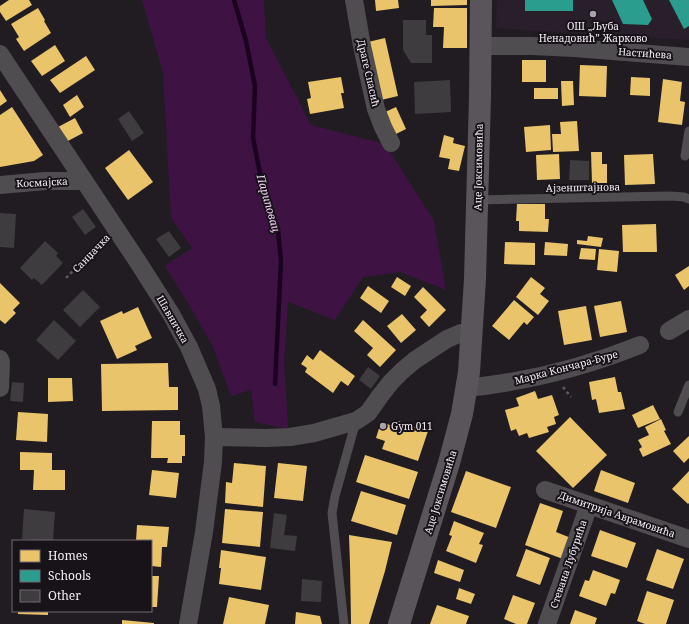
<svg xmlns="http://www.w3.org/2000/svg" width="689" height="624" font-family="'Noto Serif',serif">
<rect width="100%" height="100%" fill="#201c21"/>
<polygon fill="#291f2b" points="497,0 689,0 689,40 496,28"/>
<polygon fill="#3e1344" points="142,0 264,0 266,38 311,125 385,144 434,221 446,290 400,272 363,277 335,320 288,302 284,362 288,429 255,422 251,390 231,396 213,347 194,313 165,266 192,248 171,218 163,73"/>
<g fill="#e9c46a">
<polygon points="9,0 29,0 32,5 6,21 0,12 0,6"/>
<polygon points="375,0 398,0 399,8 376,11"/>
<polygon points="431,0 467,0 467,5 431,6"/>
<polygon points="38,8 45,20 44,21 51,33 24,51 16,39 19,37 11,24"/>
<polygon points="434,8 467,8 467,48 443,48 444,27 433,27"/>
<polygon points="385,38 398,96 381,100 368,42"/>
<polygon points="55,45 65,61 42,76 31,61"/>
<polygon points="86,56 95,70 60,93 50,80"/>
<rect x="522" y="60" width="24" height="22"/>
<polygon points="580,65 607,66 606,97 579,96"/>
<polygon points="341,77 344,93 341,93 344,108 310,114 307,99 311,98 308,82"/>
<polygon points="631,77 650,78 650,96 630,95"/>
<polygon points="663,79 682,82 680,101 685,102 682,125 658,122"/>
<polygon points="561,81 573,81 574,105 562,106"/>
<rect x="534" y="88" width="24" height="11"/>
<polygon points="0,90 7,101 0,106"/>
<polygon points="77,95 84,107 70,117 63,105"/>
<polygon points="12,107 43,155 34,161 0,167 0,115"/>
<polygon points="396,107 406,129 394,135 383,113"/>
<polygon points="75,118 83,133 66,142 58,127"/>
<polygon points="577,121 579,151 553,152 552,134 561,134 560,122"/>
<polygon points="550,125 551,150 526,152 524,127"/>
<polygon points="444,135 454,138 453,143 465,146 459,171 448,169 450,159 439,157"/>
<polygon points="129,150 153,182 128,200 105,168"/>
<polygon points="591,152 602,152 602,164 607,164 607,183 592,183"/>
<polygon points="559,154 560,179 537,180 536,155"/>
<polygon points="653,154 655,184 625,185 624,155"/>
<polygon points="517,204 545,204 545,219 549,219 548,232 519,231 519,221 516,221"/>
<polygon points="656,224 657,252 623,252 622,225"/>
<polygon points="588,236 603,238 601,247 577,244 577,240 587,241"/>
<polygon points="505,242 535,243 535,265 504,264"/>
<polygon points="545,242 568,244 567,256 544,255"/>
<polygon points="581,248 596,249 595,260 579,259"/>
<polygon points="599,249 619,251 617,272 597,270"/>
<polygon points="689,266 689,286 684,290 675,275"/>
<polygon points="397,277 411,286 405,296 391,287"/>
<polygon points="531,277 545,288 540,294 549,301 538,315 516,297"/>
<polygon points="0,283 20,303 13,310 16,313 5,324 0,320"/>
<polygon points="368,286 389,301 381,313 360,298"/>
<polygon points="423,287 446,310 429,327 420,317 427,310 414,297"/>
<polygon points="514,300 534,317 527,325 524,322 509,340 492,326"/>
<polygon points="621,301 627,332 600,337 594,306"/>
<polygon points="586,306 592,340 564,345 558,311"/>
<polygon points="138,307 152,338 135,346 137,350 117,359 100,321 122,311 123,314"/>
<polygon points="402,314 416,330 401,343 387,326"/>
<polygon points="363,320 396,350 380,367 367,355 373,348 354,331"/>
<polygon points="320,350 355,376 348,386 341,381 333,393 305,372 307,368 301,364 307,355 313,360"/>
<polygon points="168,363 169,387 178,387 178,410 102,411 101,364"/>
<polygon points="615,377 618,392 621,392 625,409 599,413 596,399 592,400 589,382"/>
<polygon points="48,378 72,378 73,401 48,402"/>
<polygon points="535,391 538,399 552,395 559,415 554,417 556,424 547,427 549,432 529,438 527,433 519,436 516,429 511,431 505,410 519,406 516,398"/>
<polygon points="653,405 660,419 638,428 632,415"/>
<polygon points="18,412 48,414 47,442 16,440"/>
<polygon points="570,417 607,455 573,488 536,451"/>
<polygon points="661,419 666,430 664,431 671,444 643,457 639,449 642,447 638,440 649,435 645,427"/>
<polygon points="152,421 180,421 180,435 185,435 185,456 182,456 182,463 167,463 168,458 151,458"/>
<polygon points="398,421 428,431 418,461 382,449 385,441 376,438 381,422 396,427"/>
<polygon points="689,436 689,458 684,463 673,451"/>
<polygon points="20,452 52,453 52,470 65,470 65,490 33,490 34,470 20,470"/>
<polygon points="365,455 418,472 409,499 356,482"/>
<polygon points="234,463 266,466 263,507 225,503 226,482 232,483"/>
<polygon points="278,463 307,466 303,501 274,498"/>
<polygon points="152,470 179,473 176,498 149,495"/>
<polygon points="601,470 635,483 628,503 594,491"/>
<polygon points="466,471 511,487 496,528 451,512"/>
<polygon points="689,471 689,503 688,504 672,489"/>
<polygon points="361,491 406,505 397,535 351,521"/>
<polygon points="540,503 563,511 556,532 571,538 563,559 525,545"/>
<polygon points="225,509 263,512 260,547 222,543"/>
<polygon points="454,521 484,533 479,544 483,545 476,563 446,551 452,536 449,535"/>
<polygon points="137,525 169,527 167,547 162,547 161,567 151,566 151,541 136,541"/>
<polygon points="600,530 636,543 627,568 591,556"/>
<polygon points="349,535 392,542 385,571 369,624 351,624 350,564"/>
<polygon points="526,549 550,558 540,585 516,576"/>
<polygon points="657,549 684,559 673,589 646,580"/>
<polygon points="221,550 266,557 261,590 219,584 221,568 219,568"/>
<polygon points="438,560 464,570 460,582 434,573"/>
<polygon points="593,570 620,580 615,594 611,593 606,606 579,596 585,580 589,581"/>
<polygon points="151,576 159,576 157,607 151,607"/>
<polygon points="459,588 475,594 471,604 456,599"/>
<polygon points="647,591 674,600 666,624 645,624 637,621"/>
<polygon points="513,595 535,603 527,624 516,624 504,619"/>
<polygon points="229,597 269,605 265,624 223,624"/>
<polygon points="437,605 469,616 466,624 430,624"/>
<polygon points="575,610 597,618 595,624 570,624"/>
<polygon points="18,611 48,611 48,615 18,614"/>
<polygon points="296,612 320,616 322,624 295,624"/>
<polygon points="122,620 154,623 154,624 122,624"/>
</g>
<g fill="#2a9d8f">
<rect x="525" y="0" width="48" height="11"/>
<polygon points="612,0 643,0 652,19 648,25 623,24"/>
<polygon points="669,0 689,0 689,26 684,29"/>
</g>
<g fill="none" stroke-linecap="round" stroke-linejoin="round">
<polyline stroke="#1b031f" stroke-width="4.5" points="234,0 246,41 255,86 253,138 262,183 278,230 281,261 275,384"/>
</g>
<g fill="#3e3c3f">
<polygon points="403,20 426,20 426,35 432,35 432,63 411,63 403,50"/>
<polygon points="450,80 451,112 415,114 414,82"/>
<polygon points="129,111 144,133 132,141 118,119"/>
<polygon points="570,160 589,161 589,180 569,180"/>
<polygon points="83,209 96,227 85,235 72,217"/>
<polygon points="0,213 16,214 14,248 0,247"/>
<polygon points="169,231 181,248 169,257 156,239"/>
<polygon points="45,241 58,253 56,256 63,263 42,285 34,278 32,280 20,268"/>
<polygon points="83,290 100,307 80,327 63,310"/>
<polygon points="54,320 76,341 58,360 36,340"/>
<polygon points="368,367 380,376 371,389 359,380"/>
<polygon points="12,382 24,383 23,402 10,401"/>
<polygon points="24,509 55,512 53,541 22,539"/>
<polygon points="274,513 287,515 284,535 297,536 295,551 270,548"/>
<polygon points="302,579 322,581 321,602 301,601"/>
</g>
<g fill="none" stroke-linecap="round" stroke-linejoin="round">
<g stroke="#5d5a5d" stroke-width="2.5" stroke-dasharray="3 3" stroke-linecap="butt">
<polyline points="66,278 104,239"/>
<polyline points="563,387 571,397"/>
</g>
<g stroke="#504d50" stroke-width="9">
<polyline points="685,156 689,131"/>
<polyline points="477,200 670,196 684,197 689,199"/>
<polyline points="678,412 689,385"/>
<polyline points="344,624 332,513 335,496 356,421"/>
</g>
<g stroke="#504d50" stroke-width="18">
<polyline points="354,0 362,46 376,109 383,127 391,143"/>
<polyline points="481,46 532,46 574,48 689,57"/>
<polyline points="0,54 138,262 171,314 189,347 207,389 211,406 214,437 213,462 204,532 188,624"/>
<polyline points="0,185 45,181 84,181"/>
<polyline points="669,331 689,319"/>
<polyline points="0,359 1,362 0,388"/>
<path d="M466 388C526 382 585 367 640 345"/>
<polyline points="214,437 266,438 290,437 314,433 356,421 368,413 380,396 391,382 402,371 415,360 447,339 461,333 472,333"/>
<polyline points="545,490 689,539"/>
<polyline points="547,624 589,505"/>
</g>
<polyline stroke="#5a555a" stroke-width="22" points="399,624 449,463 462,414 469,372 475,279 480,97 481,0"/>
</g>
<g fill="#a9a4aa" stroke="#181219" stroke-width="1.5">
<circle cx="593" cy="14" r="4"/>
<circle cx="383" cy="426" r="4"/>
</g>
<g text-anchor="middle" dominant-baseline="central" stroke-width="4" stroke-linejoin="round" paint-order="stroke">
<g font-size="10" fill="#f3eef3" stroke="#181219">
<text x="593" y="26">ОШ „Љуба<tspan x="593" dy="12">Ненадовић” Жарково</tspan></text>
<text x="391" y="426" text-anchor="start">Gym 011</text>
</g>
<g font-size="10" fill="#f3eef3" stroke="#181219">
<text transform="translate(645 53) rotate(4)">Настићева</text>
<text transform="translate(369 73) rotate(77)">Драге Спасић</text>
<text transform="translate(478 167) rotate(-89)">Аце Јоксимовића</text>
<text transform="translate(42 182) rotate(-3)">Космајска</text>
<text transform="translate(583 187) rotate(-1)">Ајзенштајнова</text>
<text transform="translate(91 253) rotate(-46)">Санџачка</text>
<text transform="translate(173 319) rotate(60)">Шавничка</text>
<text transform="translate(566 367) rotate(-15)">Марка Кончара-Буре</text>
<text transform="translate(440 492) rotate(-73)">Аце Јоксимовића</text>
<text transform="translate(617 514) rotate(19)">Димитрија Аврамовића</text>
<text transform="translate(568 564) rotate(-71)">Стевана Лубурића</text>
</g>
<g font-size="11" font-style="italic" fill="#f4d3f7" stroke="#181219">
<text transform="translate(269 203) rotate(74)">Париповац</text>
</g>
</g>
<rect x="12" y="540" width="140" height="72" fill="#181219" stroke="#706a70"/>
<rect x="20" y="550" width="20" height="12" fill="#e9c46a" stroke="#706a70"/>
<text x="48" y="560" font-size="12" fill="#f3eef3">Homes</text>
<rect x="20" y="570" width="20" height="12" fill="#2a9d8f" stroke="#706a70"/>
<text x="48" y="580" font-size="12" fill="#f3eef3">Schools</text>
<rect x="20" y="590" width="20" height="12" fill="#3e3c3f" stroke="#706a70"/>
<text x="48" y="600" font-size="12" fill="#f3eef3">Other</text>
</svg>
